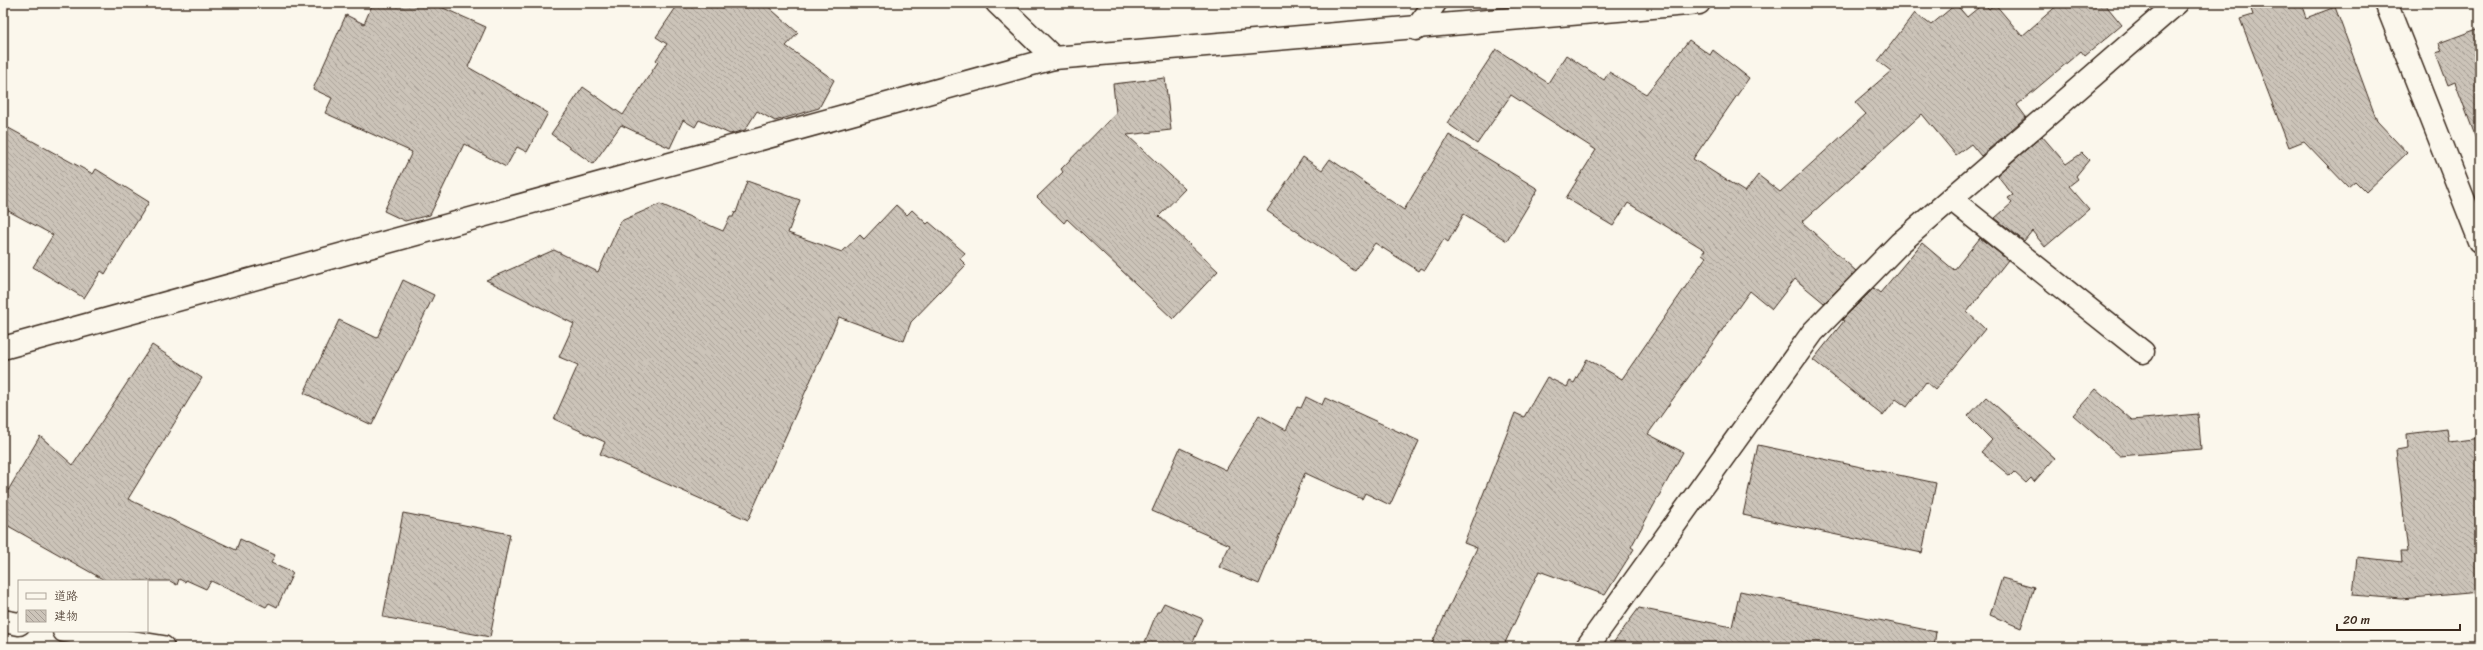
<svg xmlns="http://www.w3.org/2000/svg" width="2483" height="650" font-family="Sriracha,'Klee One',sans-serif">
<defs>
<pattern id="building-back-hatch" width="6" height="6" patternUnits="userSpaceOnUse"><rect width="6" height="6" fill="#ccc4b9"/><path d="M-1 5l2 2M0 0l6 6M5-1l2 2" fill="none" stroke="#a79f96"/></pattern>
</defs>
<rect width="100%" height="100%" fill="#fbf7ec"/>
<filter id="ink" filterUnits="userSpaceOnUse"><feTurbulence type="fractalNoise" baseFrequency=".025" numOctaves="2"/><feDisplacementMap in="SourceGraphic" scale="8" xChannelSelector="R" yChannelSelector="G"/><feConvolveMatrix kernelMatrix="1 2 1 2 8 2 1 2 1" color-interpolation-filters="sRGB"/></filter>
<g filter="url(#ink)">
<g fill="url(#building-back-hatch)" stroke="#3b2a1e">
<polygon points="373,3 432,3 486,27 468,67 548,113 527,152 517,147 506,167 464,144 430,215 405,221 384,211 412,152 325,113 332,98 313,89 346,15 364,24"/>
<polygon points="679,3 764,3 798,33 786,46 834,80 819,108 775,121 757,111 745,130 730,134 699,120 695,127 683,120 670,148 621,125 593,164 551,134 583,87 623,115 658,62 656,60 667,44 656,37"/>
<polygon points="1984,3 1989,9 1995,4 2022,36 2060,3 2104,3 2122,25 2085,56 2081,51 2017,105 2026,117 1981,156 1971,144 1956,155 1922,114 1802,222 1856,271 1824,303 1795,279 1772,309 1750,291 1648,434 1683,452 1631,547 1634,549 1605,595 1539,571 1503,647 1430,647 1477,548 1464,543 1515,413 1524,417 1547,377 1567,387 1570,381 1574,383 1587,359 1622,379 1706,257 1702,254 1705,250 1628,203 1613,226 1566,198 1596,150 1511,95 1477,144 1447,123 1496,49 1548,83 1566,55 1604,80 1609,72 1646,94 1689,40 1710,55 1713,50 1749,78 1693,159 1745,192 1758,175 1780,192 1866,114 1855,102 1891,71 1878,61 1915,13 1931,25 1956,4 1967,17"/>
<polygon points="2249,3 2301,3 2306,18 2335,7 2377,121 2407,153 2366,192 2355,181 2348,187 2304,141 2289,147 2240,19 2253,15"/>
<polygon points="2480,28 2480,140 2477,141 2455,82 2448,85 2436,53 2442,51 2439,43"/>
<polygon points="1165,78 1171,130 1127,135 1185,189 1159,216 1218,271 1173,319 1067,219 1064,223 1037,197 1063,172 1061,169 1116,113 1113,84"/>
<polygon points="3,125 93,174 96,169 149,202 105,274 101,271 84,298 33,267 53,235 3,208"/>
<polygon points="1449,135 1538,189 1507,241 1464,214 1448,242 1444,239 1425,270 1421,268 1419,271 1375,243 1355,271 1267,211 1303,157 1322,170 1330,159 1404,210"/>
<polygon points="2042,136 2066,164 2082,153 2089,160 2076,176 2078,179 2069,186 2089,209 2045,247 2032,231 2024,241 1995,218 2012,203 2008,198 2013,195 1997,175"/>
<polygon points="747,181 800,200 788,233 842,252 860,235 864,239 896,205 907,215 912,210 927,224 929,222 965,253 960,259 966,265 911,322 904,341 839,317 748,520 600,454 605,442 554,419 578,365 559,357 574,324 486,280 554,250 598,272 621,221 660,204 723,231 730,217 733,217 735,212 736,213"/>
<polygon points="1980,238 2008,260 1967,312 1985,329 1935,390 1926,382 1907,407 1896,399 1883,416 1813,360 1844,321 1842,320 1874,288 1880,293 1922,243 1954,270"/>
<polygon points="403,280 434,295 372,425 304,393 339,320 377,338"/>
<polygon points="152,345 202,378 128,499 236,550 240,539 275,555 271,563 293,573 277,607 269,603 266,607 211,581 206,589 186,580 185,582 179,579 177,585 170,581 106,581 3,523 3,499 40,436 73,465"/>
<polygon points="2096,389 2132,420 2198,414 2201,449 2120,456 2073,415"/>
<polygon points="1306,397 1322,405 1325,398 1419,441 1390,505 1365,493 1362,499 1305,473 1259,584 1219,567 1230,545 1152,511 1180,448 1226,470 1259,415 1286,430 1297,407 1301,408"/>
<polygon points="1986,397 2055,458 2034,482 2031,478 2026,483 2014,472 2010,476 1981,452 1992,440 1968,416"/>
<polygon points="2447,429 2449,442 2480,438 2480,592 2401,599 2353,595 2357,557 2402,562 2401,552 2408,552 2396,450 2408,448 2407,434"/>
<polygon points="1758,445 1936,483 1922,553 1743,515"/>
<polygon points="403,513 510,534 490,637 383,617"/>
<polygon points="2002,578 2034,587 2021,628 1990,615"/>
<polygon points="1740,591 1936,632 1934,647 1610,647 1639,608 1732,627"/>
<polygon points="1164,603 1203,619 1191,647 1143,647 1157,612 1159,612"/>
</g>
<g fill="none" stroke-linecap="round" stroke-linejoin="round">
<defs>
<g id="minor">
<polyline points="997,3 1054,58"/>
<polyline points="2386,3 2480,241"/>
<polyline points="1416,29 1435,3"/>
<polyline points="1951,199 2143,352"/>
<polyline points="3,348 1054,58 1699,3"/>
<polyline points="1587,647 1813,332 1900,243 2177,3"/>
</g>
<g id="secondary">
<polyline points="3,621 19,624"/>
<polyline points="64,631 163,647"/>
</g>
</defs>
<use href="#minor" stroke="#3b2a1e" stroke-width="25"/>
<use href="#secondary" stroke="#3b2a1e" stroke-width="25"/>
<use href="#minor" stroke="#fbf7ec" stroke-width="22"/>
<use href="#secondary" stroke="#fbf7ec" stroke-width="22"/>
</g>
</g>
<rect width="2483" height="650" fill="none" stroke="#fbf7ec" stroke-width="16"/>
<rect x="8" y="8" width="2467" height="634" fill="none" stroke="#3b2a1e" stroke-width="1.5" filter="url(#ink)"/>
<rect x="18" y="580" width="130" height="52" fill="#fbf7ec" stroke="#aea59a"/>
<rect x="26" y="593" width="20" height="6" fill="#fbf7ec" stroke="#aea59a"/>
<text x="54" y="600" font-size="12" fill="#3b2a1e">道路</text>
<rect x="26" y="610" width="20" height="12" fill="url(#building-back-hatch)" stroke="#aea59a"/>
<text x="54" y="620" font-size="12" fill="#3b2a1e">建物</text>
<path d="M2337 624v6h123v-6" fill="none" stroke="#3b2a1e" stroke-width="2"/>
<text x="2343" y="624" font-size="12" fill="#3b2a1e" stroke="#fbf7ec" stroke-width="3" paint-order="stroke">20 m</text>
</svg>
